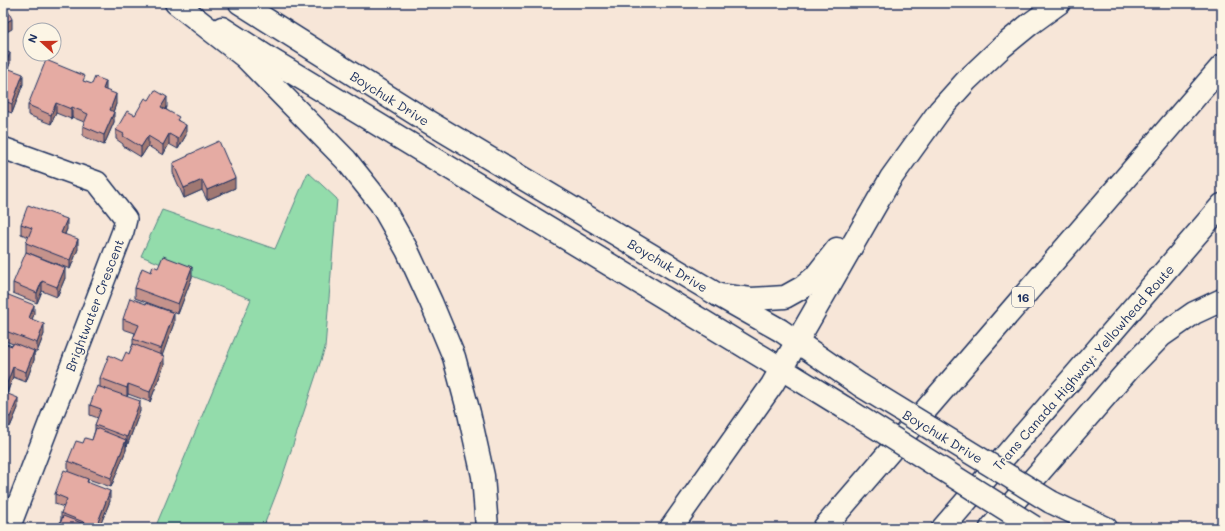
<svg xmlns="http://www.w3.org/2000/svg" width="1225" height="531" font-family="Mali,sans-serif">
<rect width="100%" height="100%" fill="#f7e6d8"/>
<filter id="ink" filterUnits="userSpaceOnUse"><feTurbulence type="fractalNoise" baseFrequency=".025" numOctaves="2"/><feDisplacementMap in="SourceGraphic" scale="8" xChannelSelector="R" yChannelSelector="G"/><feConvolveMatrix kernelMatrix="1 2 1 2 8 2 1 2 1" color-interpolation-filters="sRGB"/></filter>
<g filter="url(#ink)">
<polygon fill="#93dcab" stroke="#578684" points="308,172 337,199 325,348 280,484 263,528 155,528 251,299 141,256 162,210 275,249"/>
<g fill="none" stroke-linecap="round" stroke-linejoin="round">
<defs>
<polyline id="minor" points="3,148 97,182 126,219 123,231 9,528"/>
<g id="secondary">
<polyline points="240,3 427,121 718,295 780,330 860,385"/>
<polyline points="222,28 270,59 764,358 845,408"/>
</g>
<g id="motorway">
<polyline points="176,3 245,57 346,160 381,204 407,250 431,302 454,357 469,413 483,476 487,528"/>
<polyline points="718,295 751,299 785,297 803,287 815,277 837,249"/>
<polyline points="1051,502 1106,528"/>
<polyline points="671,528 772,385 891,178 940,110 967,80 1002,47 1030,24 1059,3"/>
<polyline points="824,528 1222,66"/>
<polyline points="943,528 1222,205"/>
<polyline points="991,528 1129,369 1161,336 1194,313 1222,300"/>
</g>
</defs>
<use href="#minor" stroke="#1b2f5e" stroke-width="24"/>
<use href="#secondary" stroke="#1b2f5e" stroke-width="25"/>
<use href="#motorway" stroke="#1b2f5e" stroke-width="25"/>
<use href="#minor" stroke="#fcf5e5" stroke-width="21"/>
<use href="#secondary" stroke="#fcf5e5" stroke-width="22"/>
<use href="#motorway" stroke="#fcf5e5" stroke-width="22"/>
<defs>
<g id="secondary-bridge">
<polyline points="860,385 1051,502"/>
<polyline points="845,408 1034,527"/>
</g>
</defs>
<use href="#secondary-bridge" stroke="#1b2f5e" stroke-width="25" stroke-linecap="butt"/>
<use href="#secondary-bridge" stroke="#fcf5e5" stroke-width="22"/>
</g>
<g fill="#c5938c" stroke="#1b2f5e">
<polygon points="3,50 10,63 8,69 23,84 12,113 3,110"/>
<polygon points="85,82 106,90 116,104 113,112 114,122 104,145 83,136 83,126 84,122 72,117 71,119 56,113 51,124 28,115 28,105"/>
<polygon points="149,100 167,107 166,109 179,121 186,135 178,149 169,144 163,155 148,146 141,157 123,146 123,144 116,139 116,130 135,115"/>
<polygon points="188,155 235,188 207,200 202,190 184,198 173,173 173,163 188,157"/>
<polygon points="21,224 67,229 65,234 78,249 70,269 26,252 26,243 29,237 21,234"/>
<polygon points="151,272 192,277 178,314 135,298 135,288"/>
<polygon points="65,278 57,297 42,291 37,303 13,293 13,283"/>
<polygon points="3,302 34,314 32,319 44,334 37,352 34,352 34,360 26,382 13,377 7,393 3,392 3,343 12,346 13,344 3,340"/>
<polygon points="123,319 174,323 162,355 164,365 150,402 128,394 127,397 140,411 127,446 126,446 126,450 111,487 88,479 88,483 110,501 99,528 52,528 59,527 61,519 61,513 64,507 55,504 55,494 68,471 68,461 83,443 92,440 95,430 95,425 98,418 90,415 90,405 100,387 100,378 122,361 129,354 133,344 133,339 135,333 123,329"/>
<polygon points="3,392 18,408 10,427 3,424"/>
</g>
<g fill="#a07872" stroke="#1b2f5e">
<polygon points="12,19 12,29 3,34 3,24"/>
<polygon points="10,53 10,63 4,77 4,67"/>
<polygon points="23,74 23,84 12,113 12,104"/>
<polygon points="106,81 106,91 103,89"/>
<polygon points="116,94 116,104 110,120 110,110"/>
<polygon points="167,97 167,107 161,116 161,107"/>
<polygon points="56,103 56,113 51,124 51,115"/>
<polygon points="72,107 72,117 71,119 71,109"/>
<polygon points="114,112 114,122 104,145 104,135"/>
<polygon points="186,125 186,135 178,149 178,139"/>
<polygon points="169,134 169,144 163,155 163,145"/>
<polygon points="148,136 148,146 141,157 141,147"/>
<polygon points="235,178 235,188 207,200 207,190"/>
<polygon points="202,180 202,190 184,198 184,188"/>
<polygon points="67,219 67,229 61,243 61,233"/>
<polygon points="78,239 78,249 70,269 70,260"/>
<polygon points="192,267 192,277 178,314 178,304"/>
<polygon points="65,268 65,278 57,297 57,287"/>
<polygon points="42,281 42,291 37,303 37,293"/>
<polygon points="34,305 34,314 29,328 29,318"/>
<polygon points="174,313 174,323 161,359 161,349"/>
<polygon points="44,324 44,334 37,352 37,343"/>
<polygon points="34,351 34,360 26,382 26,372"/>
<polygon points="164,356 164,365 150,402 150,392"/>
<polygon points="13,367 13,377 7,393 7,383"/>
<polygon points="128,384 128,394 127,398 127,388"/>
<polygon points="18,398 18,408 10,427 10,417"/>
<polygon points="140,401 140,411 127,446 127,437"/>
<polygon points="126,440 126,450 111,487 111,478"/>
<polygon points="110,491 110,501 99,528 96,528 96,527"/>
</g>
<g fill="#e5aba3" stroke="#1b2f5e">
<polygon points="3,3 4,3 12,19 3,24"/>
<polygon points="3,50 10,53 4,67 23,74 12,104 3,100"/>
<polygon points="46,60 85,76 83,81 92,84 95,77 106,81 103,89 116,94 110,110 114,112 104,135 83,126 88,114 72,107 71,109 56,103 51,115 28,105"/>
<polygon points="155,90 167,97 161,107 179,117 177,120 186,125 178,139 169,134 163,145 148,136 141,147 123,136 124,134 116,130 127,111 135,115 145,98 149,100"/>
<polygon points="219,141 235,178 207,190 202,180 184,188 173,163 188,156 188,155"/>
<polygon points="28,205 67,219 61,233 78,239 70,260 26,243 32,228 21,224"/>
<polygon points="26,252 65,268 57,287 42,281 37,293 13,283"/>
<polygon points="163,256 192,267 178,304 135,288 142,268 151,272 153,266 158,268"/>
<polygon points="6,294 34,305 29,318 44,324 37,343 3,330 3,302"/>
<polygon points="130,298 146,304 146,303 174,313 161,349 133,339 139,325 123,319"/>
<polygon points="3,343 12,346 14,343 34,351 26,372 13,367 7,383 3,382"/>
<polygon points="133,344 164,356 150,392 128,384 127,388 100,378 109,355 122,361 126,352 129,354"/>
<polygon points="97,386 140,401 127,437 95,425 101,409 90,405"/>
<polygon points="3,392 18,398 10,417 3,414"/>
<polygon points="96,428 126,440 111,478 68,461 76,441 83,443 85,438 92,440"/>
<polygon points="64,470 88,479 87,482 110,491 96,527 61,513 67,499 55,494"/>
<polygon points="63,516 92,527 92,528 52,528 54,525 59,527"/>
</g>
</g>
<g text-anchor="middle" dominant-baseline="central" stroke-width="3.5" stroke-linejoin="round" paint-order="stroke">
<rect fill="#fcf5e5" stroke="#5e6a86" stroke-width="1" x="1012" y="287" width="22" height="20" rx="3"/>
<g font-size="12" font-weight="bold" fill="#1b2f5e">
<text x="1023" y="297">16</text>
</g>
<g font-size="13" fill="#1b2f5e" stroke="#fcf5e5">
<text transform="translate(390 98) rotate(32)">Boychuk Drive</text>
<text transform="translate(668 265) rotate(31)">Boychuk Drive</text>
<text transform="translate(94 305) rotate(-69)">Brightwater Crescent</text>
<text transform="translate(1083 367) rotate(-49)">Trans Canada Highway: Yellowhead Route</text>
<text transform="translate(943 436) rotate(31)">Boychuk Drive</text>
</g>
</g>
<rect width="1225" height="531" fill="none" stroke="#fcf5e5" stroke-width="16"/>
<rect x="8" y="8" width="1209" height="515" fill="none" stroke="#1b2f5e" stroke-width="1.5" filter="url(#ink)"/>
<g transform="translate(42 42) rotate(291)"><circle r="19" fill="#fcf5e5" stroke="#a2a6af"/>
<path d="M0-3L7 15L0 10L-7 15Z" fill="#c8321e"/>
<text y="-6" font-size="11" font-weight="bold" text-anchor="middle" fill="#1b2f5e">N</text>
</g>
</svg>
